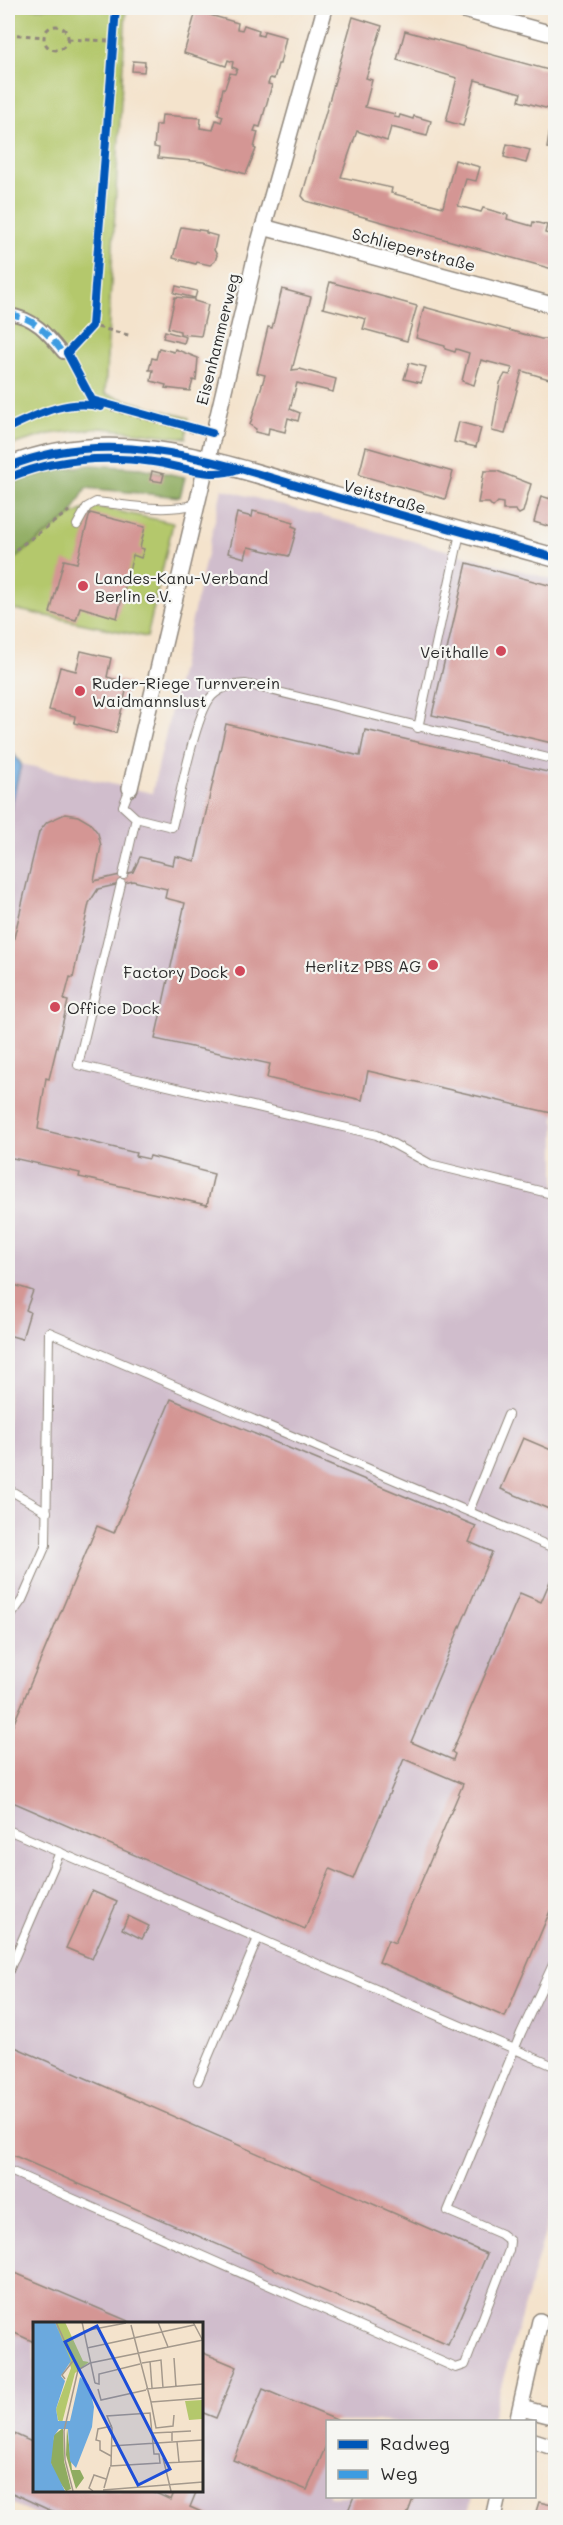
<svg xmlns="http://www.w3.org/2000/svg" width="563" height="2525" font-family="Mali,sans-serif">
<rect width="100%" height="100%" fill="#f6f6f2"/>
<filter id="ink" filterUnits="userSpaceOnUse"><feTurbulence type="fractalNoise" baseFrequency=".0167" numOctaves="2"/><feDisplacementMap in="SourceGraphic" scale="12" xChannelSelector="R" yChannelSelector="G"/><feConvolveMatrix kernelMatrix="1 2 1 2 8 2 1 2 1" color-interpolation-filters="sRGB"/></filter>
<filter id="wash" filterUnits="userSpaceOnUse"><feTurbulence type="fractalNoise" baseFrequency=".008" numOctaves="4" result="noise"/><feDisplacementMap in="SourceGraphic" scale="24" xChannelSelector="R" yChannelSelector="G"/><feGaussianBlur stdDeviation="1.35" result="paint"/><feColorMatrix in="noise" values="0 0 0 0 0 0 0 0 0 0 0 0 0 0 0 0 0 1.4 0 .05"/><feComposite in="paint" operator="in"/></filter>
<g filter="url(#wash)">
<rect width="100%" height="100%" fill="#f4e3cc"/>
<path fill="#d0bdcc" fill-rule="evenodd" d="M222 489 555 580V2198L491 2421 328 2422V2496L472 2497 467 2517 45 2518 8 2502V819L21 764 152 793ZM34 2324H201V2490H34Z"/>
<g fill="#b4c86c" stroke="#707a4c" stroke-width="1.5">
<polygon points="8,8 126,8 105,394 189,418 186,438 102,428 49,434 8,446"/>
<polygon points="93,506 173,523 147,637 8,608 8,564 71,515"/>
</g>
<polygon fill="#8fac60" stroke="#5d6c46" stroke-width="1.5" points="91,465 141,468 185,477 180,497 86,488 71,515 8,564 8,484 56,470"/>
<polygon fill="#6ba9de" stroke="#4b6a84" stroke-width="1.5" points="8,746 21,764 8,819"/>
<g id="blocks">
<g fill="#d49694">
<polygon points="196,11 238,23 237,29 242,30 244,25 259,30 258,35 263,36 264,31 286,37 280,64 278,64 274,79 270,78 268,84 272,85 260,127 256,126 254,131 258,132 254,148 256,149 246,174 204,162 158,158 159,148 154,147 156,125 161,125 162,115 201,118 200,128 213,130 216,120 221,122 223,116 218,114 223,88 225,88 230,73 235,74 237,69 232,67 233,62 228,60 226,66 184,53"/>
<polygon points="353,17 382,26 366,78 372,80 365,107 395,114 394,117 399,118 400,115 413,119 414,116 431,121 427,136 391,127 387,141 357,131 341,177 392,188 391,193 443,207 455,160 480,167 476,181 466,179 458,206 481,212 483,208 508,215 507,219 532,226 533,222 547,225 545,233 556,236 556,270 306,201 302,196"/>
<polygon points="405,31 556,72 556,149 547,148 553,110 519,101 521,93 475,80 463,126 446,121 457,78 397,60"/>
<polygon points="133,61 145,62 144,72 132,71"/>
<polygon points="507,144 530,150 526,163 504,157"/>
<polygon points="181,227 206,231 206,233 217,236 214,250 217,255 215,261 210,265 197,262 196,264 173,258"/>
<polygon points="330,282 417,306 407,341 363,329 366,319 323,308"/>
<polygon points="176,286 197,291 195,298 174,293"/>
<polygon points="282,289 311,297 292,370 300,369 336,379 333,392 297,383 290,409 300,413 298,421 288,418 285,432 269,428 268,435 255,432 256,429 250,425 265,375 257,373 268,327 272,328"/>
<polygon points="175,297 194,299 194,301 208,305 201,336 180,334 180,331 168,328"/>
<polygon points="424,307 541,339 550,339 549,342 556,343 556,381 522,371 505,434 492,431 500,383 505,374 510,375 512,368 481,360 474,385 462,381 469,353 456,349 455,352 445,349 445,346 416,338"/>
<polygon points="165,331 186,337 184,343 163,338"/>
<polygon points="159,348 174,352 175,349 198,358 196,381 193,380 190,391 165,388 166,385 151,381 153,370 149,370 152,358 156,359"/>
<polygon points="409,363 426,367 421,383 404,379"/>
<polygon points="459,422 481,428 476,447 454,442"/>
<polygon points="366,447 453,472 445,499 359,475"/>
<polygon points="152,471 164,474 162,482 150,480"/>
<polygon points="484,471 497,471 531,484 523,512 519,514 515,510 503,510 503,503 498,502 493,507 489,503 478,503"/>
<polygon points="552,494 556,495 554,528 534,522 541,496 551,499"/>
<polygon points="253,511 294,522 292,526 297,528 289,556 248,547 245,558 228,553 237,513 252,517"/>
<polygon points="90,513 145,527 140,548 144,549 141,558 133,555 117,618 80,607 76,620 50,613 64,560 77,563"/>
<polygon points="467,563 556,587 556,744 432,715"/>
<polygon points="81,651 111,658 107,677 128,683 116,733 74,723 75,716 49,710 60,667 76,671"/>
<polygon points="226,724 360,756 365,730 556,774 556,1114 368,1071 362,1100 267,1078 270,1064 155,1039 185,903 165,898 167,889 133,881 98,889 89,903 73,978 70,977 64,1000 68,1001 49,1079 46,1078 38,1129 136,1153 135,1156 149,1159 150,1156 198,1168 198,1170 214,1174 207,1205 79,1177 80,1173 8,1157 8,963 39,832 47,822 65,814 78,816 90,823 98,833 101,846 94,881 133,872 140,857 173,865 175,856 195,861"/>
<polygon points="8,1283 33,1291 26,1310 30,1312 22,1339 8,1335"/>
<polygon points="171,1399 476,1526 469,1542 492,1552 411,1742 453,1760 455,1754 452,1752 520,1593 541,1602 551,1579 556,1581 556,1897 505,2017 379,1962 388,1940 395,1943 463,1784 404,1759 353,1879 330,1869 305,1929 8,1800 8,1737 97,1526 114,1533"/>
<polygon points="523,1438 556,1452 556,1512 501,1489"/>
<polygon points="92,1891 117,1902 92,1959 66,1948"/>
<polygon points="128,1916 149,1926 142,1939 122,1929"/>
<polygon points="8,2044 487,2254 448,2345 8,2153"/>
<polygon points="8,2270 135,2324 34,2324 34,2342 8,2330"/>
<polygon points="201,2352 237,2367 216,2418 201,2412"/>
<polygon points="263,2389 339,2421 328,2422 328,2441 307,2490 233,2460"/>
<polygon points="8,2431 34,2443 34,2490 149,2490 171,2500 175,2490 197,2490 190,2507 215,2518 72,2518 47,2509 8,2491"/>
<polygon points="354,2496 414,2496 406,2518 345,2518 347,2513 343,2510 348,2511"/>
<polygon points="539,2502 556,2506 556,2518 534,2518"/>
<polygon points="449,2510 465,2514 464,2518 447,2518"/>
</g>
</g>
</g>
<g filter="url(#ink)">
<use href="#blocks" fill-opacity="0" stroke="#90877c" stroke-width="1.5"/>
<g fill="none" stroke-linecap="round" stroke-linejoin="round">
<defs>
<g id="service">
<path d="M77 525 87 507 96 502C129 505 164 513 197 504"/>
<polyline points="418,728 460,533"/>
<path d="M130 788 123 806 136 818 172 827C180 799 195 714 212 696 222 686 233 685 246 684L556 760"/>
<polyline points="123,875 136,818"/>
<polyline points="121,884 78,1065 377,1135 430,1164 556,1195"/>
<polyline points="8,1489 47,1512"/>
<polyline points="469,1511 508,1415"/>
<polyline points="8,1620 22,1600 46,1545 49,1332 556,1549"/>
<polyline points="8,1830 556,2067"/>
<polyline points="8,1973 60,1852"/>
<polyline points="198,2081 258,1938"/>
<polyline points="8,2170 456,2368 465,2365 509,2250 510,2241 501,2234 448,2211 521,2033 556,1958"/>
</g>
<path id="pedestrian" d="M8 314C34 317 47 333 63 353"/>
<g id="minor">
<polyline points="457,8 556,35"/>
<polyline points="263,227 556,306"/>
<polyline points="130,788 258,246 325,8"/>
<polyline points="521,2408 556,2417"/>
<polyline points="517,2422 540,2321"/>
<polyline points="534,2441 556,2448"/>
<polyline points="493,2518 498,2496"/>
</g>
<path id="tertiary" d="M8 467C116 422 229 466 336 497 409 517 482 538 556 558"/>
</defs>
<use href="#service" stroke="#90877c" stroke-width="10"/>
<use href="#pedestrian" stroke="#90877c" stroke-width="14"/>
<use href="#minor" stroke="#90877c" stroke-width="18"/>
<use href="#tertiary" stroke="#90877c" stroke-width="21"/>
<g stroke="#90877c" stroke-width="3" stroke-dasharray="4.5 4.5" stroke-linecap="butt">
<circle cx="56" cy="38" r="12"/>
<polyline points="8,34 44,37"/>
<polyline points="68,39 111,41"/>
<polyline points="89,325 132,336"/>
<polyline points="72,343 89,325 113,8"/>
<polyline points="70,366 90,404"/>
<polyline points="8,428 49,409 90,404 196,433"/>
<polyline points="8,555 69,511"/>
<polyline points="8,757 13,754"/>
</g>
<use href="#service" stroke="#fff" stroke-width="8"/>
<use href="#pedestrian" stroke="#fff" stroke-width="10"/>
<use href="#minor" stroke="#fff" stroke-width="15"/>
<use href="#tertiary" stroke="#fff" stroke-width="18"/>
<path stroke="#3d9ce1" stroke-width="6" stroke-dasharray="12 6" stroke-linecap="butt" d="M8 314C34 317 47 333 63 353"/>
<defs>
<g id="cycleway">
<polyline points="116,8 92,326 67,353 92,400 212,433"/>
<path d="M8 428C36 415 68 398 101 407"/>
<path d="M8 467C116 422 229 466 336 497 409 517 482 538 556 558"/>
<path d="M8 478C53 459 103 455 153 462 182 466 209 480 238 469"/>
</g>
</defs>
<use href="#cycleway" stroke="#f6f6f2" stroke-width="11"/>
<use href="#cycleway" stroke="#0057b8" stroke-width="8"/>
</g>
</g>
<g fill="#d1495b" stroke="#f6f6f2" stroke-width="2">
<circle cx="83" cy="586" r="6"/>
<circle cx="501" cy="651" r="6"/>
<circle cx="80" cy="691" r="6"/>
<circle cx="433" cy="965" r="6"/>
<circle cx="240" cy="971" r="6"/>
<circle cx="55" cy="1007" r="6"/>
</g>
<g text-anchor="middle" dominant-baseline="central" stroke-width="4.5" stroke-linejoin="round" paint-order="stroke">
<g font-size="16" fill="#2b2b2b" stroke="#f6f6f2">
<text transform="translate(414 249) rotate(15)">Schlieperstraße</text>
<text transform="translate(217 339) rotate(-76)">Eisenhammerweg</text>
<text transform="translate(385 496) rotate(16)">Veitstraße</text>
</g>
<g font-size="16" fill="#2b2b2b" stroke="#f6f6f2" text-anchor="start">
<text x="95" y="577">Landes-Kanu-Verband<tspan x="95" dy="18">Berlin e.V.</tspan></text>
<text x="489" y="651" text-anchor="end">Veithalle</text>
<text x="92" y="682">Ruder-Riege Turnverein<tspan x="92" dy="18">Waidmannslust</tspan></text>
<text x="421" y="965" text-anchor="end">Herlitz PBS AG</text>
<text x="228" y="971" text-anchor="end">Factory Dock</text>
<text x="67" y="1007">Office Dock</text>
</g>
</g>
<g transform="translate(33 2322)">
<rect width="170" height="170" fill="#f4e3cc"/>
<path d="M22 0H32L50 39 56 40 42 51 29 101 25 98 23 87 38 46ZM169 78V97L156 98 152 79Z" fill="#b4c86c"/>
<path d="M30 106 31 139 38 167 33 169 20 151 17 136 21 113ZM34 106 39 148H47L51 156 43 167 33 133Z" fill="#8fac60"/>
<path d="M0 0H22L38 39 28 54 32 59 23 87 25 99H37L47 55 56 63 61 85 59 105 43 146 37 139 35 107H26L21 114 18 141 32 169H0Z" fill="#6ba9de"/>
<path fill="none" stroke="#a4998c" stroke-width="1.5" d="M23 0 40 38M49 0 62 61M125 0 135 25M160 0 170 19M98 3 118 80M51 9 93 1M54 26 161 3M141 36 143 65M117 39 119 66M109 41 128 38 130 66M32 57 29 53 40 39M62 61 66 62V52L107 42M65 67 68 78 113 68M113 67 170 62M118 80 123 106 140 104 141 93M118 80 170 76M139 110 158 109M120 111 139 110V119M144 120 146 140M78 124 170 118M78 134 67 128V119L63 118 65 107 79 104M130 136 138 169M131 141 170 139M77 144 127 141 126 132H121L117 91 74 94 79 106 78 144M71 166 77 145M70 168 170 160M40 169 32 138 31 109 45 48 57 41 170 18M60 169 56 166 61 153 73 157"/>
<path fill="#1d4ed8" fill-opacity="0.15" stroke="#1d4ed8" stroke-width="3" d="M64 4 137 147 105 163 32 20Z"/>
<rect width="170" height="170" fill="none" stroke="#2b2b2b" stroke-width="3"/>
</g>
<rect width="563" height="2525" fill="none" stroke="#f6f6f2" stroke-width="30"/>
<rect x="326" y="2420" width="210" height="78" fill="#f6f6f2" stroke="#a5a5a2" stroke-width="1.5"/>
<rect x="338" y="2440" width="30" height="9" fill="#0057b8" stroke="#a5a5a2" stroke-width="1.5"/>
<text x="380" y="2450" font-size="18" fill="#2b2b2b">Radweg</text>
<rect x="338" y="2470" width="30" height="9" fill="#3d9ce1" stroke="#a5a5a2" stroke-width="1.5"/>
<text x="380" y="2480" font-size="18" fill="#2b2b2b">Weg</text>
</svg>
